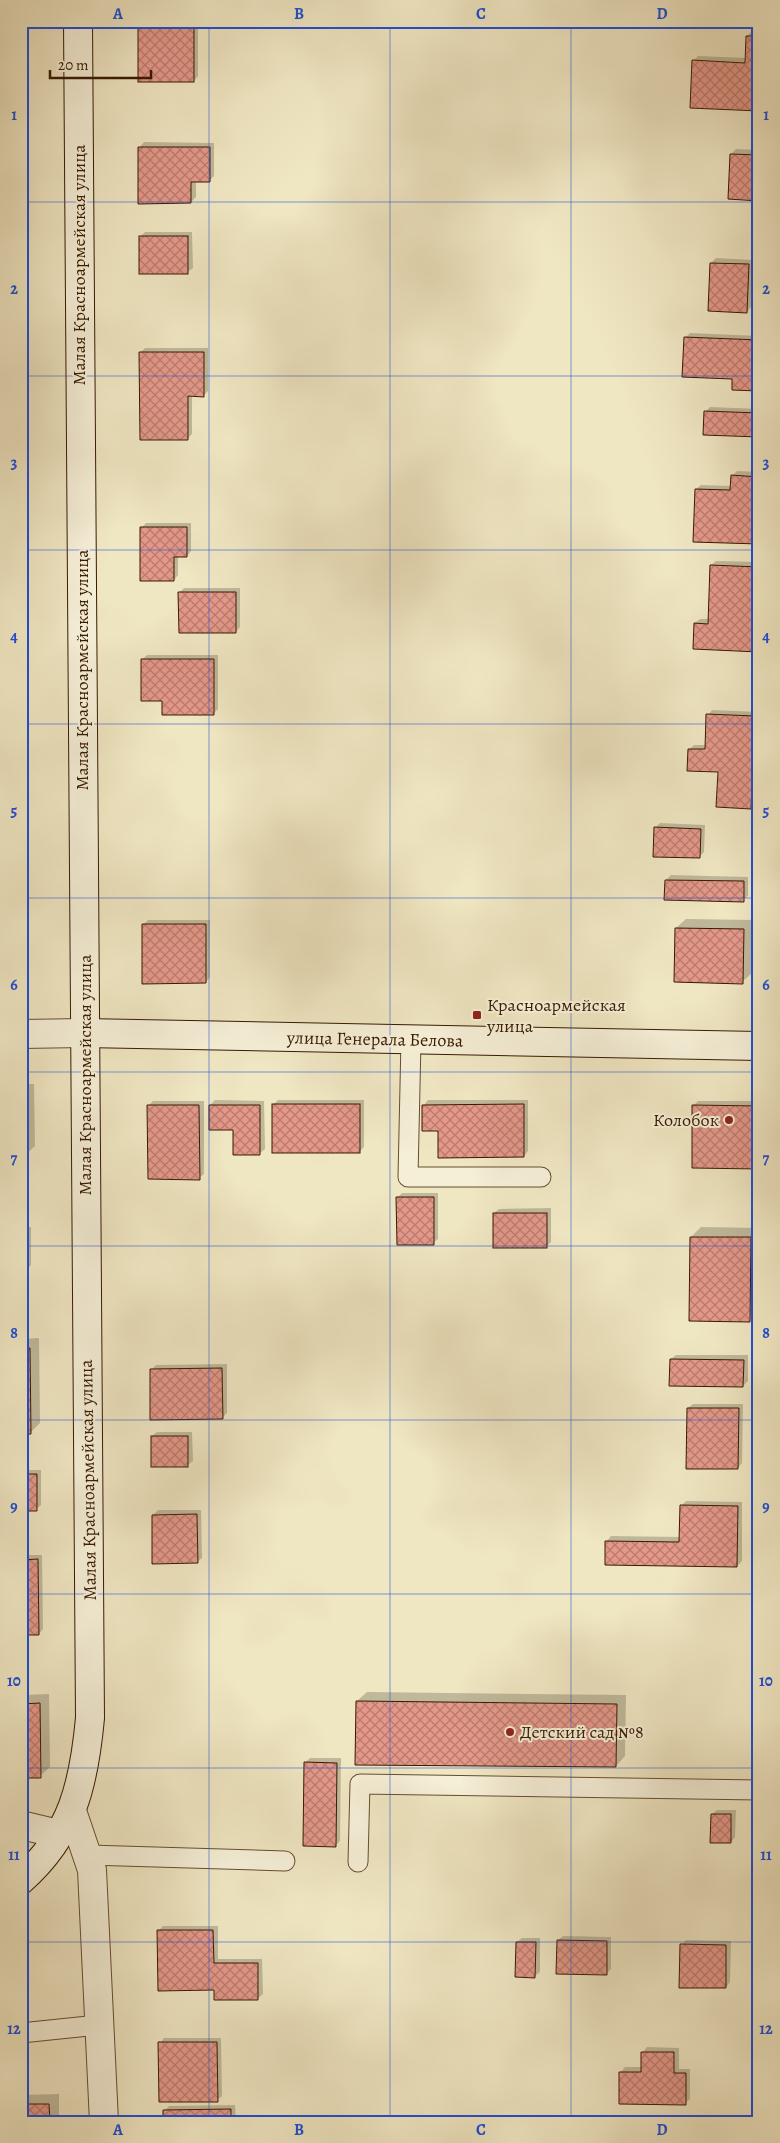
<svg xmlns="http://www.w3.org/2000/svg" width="780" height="2143" font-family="Alegreya,serif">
<defs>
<pattern id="building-cross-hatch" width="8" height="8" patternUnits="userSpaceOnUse" patternTransform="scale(1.25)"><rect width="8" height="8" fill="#e4988a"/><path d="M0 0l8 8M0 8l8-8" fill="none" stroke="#ba7b6e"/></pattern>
</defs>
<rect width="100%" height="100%" fill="#efe6c2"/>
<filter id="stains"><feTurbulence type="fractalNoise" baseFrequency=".004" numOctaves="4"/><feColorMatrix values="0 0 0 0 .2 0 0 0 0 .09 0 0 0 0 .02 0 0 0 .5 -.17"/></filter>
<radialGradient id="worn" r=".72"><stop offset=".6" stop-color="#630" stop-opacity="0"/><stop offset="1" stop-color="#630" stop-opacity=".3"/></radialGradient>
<g fill="#0003">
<polygon points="144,23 198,23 198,76 194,81 139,28"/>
<polygon points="752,31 759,32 759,110 693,61 698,56 746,58 747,36"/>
<polygon points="144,142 214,143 214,176 209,181 196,181 196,197 191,202 140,147"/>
<polygon points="736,149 759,150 759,199 731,154"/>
<polygon points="145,232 192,232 193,268 188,272 140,237"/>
<polygon points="716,258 753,260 751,307 747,312 711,263"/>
<polygon points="690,333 759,336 759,390 734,378 685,338"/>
<polygon points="145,348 208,348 208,391 204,395 192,395 192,434 187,439 141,352"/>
<polygon points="710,407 759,409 759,436 705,412"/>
<polygon points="737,471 759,472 759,543 696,489 701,485 732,486 732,476"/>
<polygon points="146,523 191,523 191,551 187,556 178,556 178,575 174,580 141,528"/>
<polygon points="716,561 759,562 759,650 695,623 700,619 709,619 711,565"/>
<polygon points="184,588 240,588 240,627 236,632 180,592"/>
<polygon points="147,655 218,655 218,709 214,713 163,700 142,660"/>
<polygon points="712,710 759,712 755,803 751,808 719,771 690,749 694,745 707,745 708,715"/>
<polygon points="21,759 28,759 29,807 21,814"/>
<polygon points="660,823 705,825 704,852 699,857 655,828"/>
<polygon points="21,847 24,847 24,868 21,870"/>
<polygon points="671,875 748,877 748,896 743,900 666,880"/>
<polygon points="21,878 24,878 24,905 21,908"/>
<polygon points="686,919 753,920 752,973 742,982 676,928"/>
<polygon points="148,920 210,920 210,977 206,982 143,925"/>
<polygon points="21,930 24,930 24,982 21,985"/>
<polygon points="21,1084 34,1084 35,1146 25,1155 21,1155"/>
<polygon points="215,1100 264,1101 265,1149 260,1153 210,1105"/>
<polygon points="278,1100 364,1100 364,1147 359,1152 273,1105"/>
<polygon points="428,1100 528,1100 528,1151 524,1156 439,1129 424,1105"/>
<polygon points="153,1101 204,1101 204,1174 199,1178 149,1105"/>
<polygon points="698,1101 759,1101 759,1168 694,1105"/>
<polygon points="402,1193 438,1193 438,1239 433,1243 398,1197"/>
<polygon points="551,1208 551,1242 547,1246 494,1213 499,1209"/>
<polygon points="21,1227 31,1227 31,1265 27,1270 21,1270"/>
<polygon points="701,1227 759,1228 759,1311 749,1321 691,1237"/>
<polygon points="39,1338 40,1423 30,1433 21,1433 21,1339"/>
<polygon points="676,1355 748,1355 748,1381 743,1386 671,1359"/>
<polygon points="227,1364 227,1413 222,1418 151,1370 156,1365"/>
<polygon points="693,1404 743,1404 742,1463 738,1468 688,1408"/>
<polygon points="157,1432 192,1432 193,1461 188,1465 152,1436"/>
<polygon points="21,1470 41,1470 41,1505 36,1509 28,1510 28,1522 23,1527 21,1527"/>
<polygon points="686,1501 742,1502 742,1561 737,1566 607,1541 611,1536 681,1537 681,1506"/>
<polygon points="158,1510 201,1510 202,1558 197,1562 153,1515"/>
<polygon points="21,1555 42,1555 43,1629 39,1634 21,1634"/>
<polygon points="367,1692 626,1695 625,1756 616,1766 357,1701"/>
<polygon points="49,1694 50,1767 40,1776 21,1776 21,1698 25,1695"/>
<polygon points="310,1758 341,1758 340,1841 336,1845 305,1763"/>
<polygon points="717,1810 736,1810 735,1837 731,1842 712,1814"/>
<polygon points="163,1926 218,1926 218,1959 262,1959 263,1994 258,1998 216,1989 158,1931"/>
<polygon points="563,1936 611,1937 611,1969 606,1974 558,1940"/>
<polygon points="522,1938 540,1938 540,1972 535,1976 517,1942"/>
<polygon points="686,1940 731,1941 730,1982 726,1987 681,1945"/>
<polygon points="164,2038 221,2038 222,2096 217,2100 160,2043"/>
<polygon points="647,2047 679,2048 679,2069 690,2069 690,2099 685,2103 621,2072 625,2067 643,2067 643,2052"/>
<polygon points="59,2094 59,2122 21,2122 21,2095"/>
<polygon points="235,2105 236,2122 164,2122 164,2111 169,2106"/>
</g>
<g fill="url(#building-cross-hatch)" stroke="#381a01">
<rect x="138" y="28" width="56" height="54"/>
<polygon points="746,36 759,36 759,111 690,108 692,60 745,63"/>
<polygon points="138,147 210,147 210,182 191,182 191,203 138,204"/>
<polygon points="730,154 759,155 759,201 728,199"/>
<rect x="139" y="236" width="49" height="38"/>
<polygon points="710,263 749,264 747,313 708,311"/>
<polygon points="684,337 759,340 759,391 732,390 732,379 682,377"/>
<polygon points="139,352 204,352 204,397 188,396 188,440 140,440"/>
<polygon points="704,411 759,413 759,437 703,435"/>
<polygon points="731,475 759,477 759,544 693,542 695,489 730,490"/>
<polygon points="140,527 187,527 187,557 174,557 174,581 140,581"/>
<polygon points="710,565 759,567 759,652 693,649 694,623 708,624"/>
<polygon points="178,592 236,592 236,633 179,633"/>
<polygon points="141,659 214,659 214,715 162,715 162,701 141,701"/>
<polygon points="706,714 755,716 751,809 716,807 718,772 687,771 688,749 705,749"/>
<polygon points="654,827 701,829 700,858 653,857"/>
<polygon points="665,880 744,881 744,902 664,900"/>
<polygon points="142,924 206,924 206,983 142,984"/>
<polygon points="675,928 744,929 743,984 674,982"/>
<polygon points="21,1093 25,1093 26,1157 21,1157"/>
<rect x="272" y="1104" width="88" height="49"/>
<polygon points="524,1104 524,1157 438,1158 438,1131 422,1131 422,1105"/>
<polygon points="147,1105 199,1105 200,1180 148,1179"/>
<polygon points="209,1105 260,1105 260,1155 233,1155 233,1130 209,1130"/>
<polygon points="692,1105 759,1106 759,1169 692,1168"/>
<polygon points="396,1197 434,1197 434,1245 397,1245"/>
<rect x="493" y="1213" width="54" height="35"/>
<polygon points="27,1231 27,1271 21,1271 21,1232"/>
<polygon points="690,1237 751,1237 750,1322 689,1321"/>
<polygon points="21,1348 30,1348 31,1434 21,1434"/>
<polygon points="670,1359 744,1360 743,1387 669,1386"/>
<polygon points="222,1368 223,1419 150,1420 150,1369"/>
<polygon points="687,1408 739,1408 738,1469 686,1469"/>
<rect x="151" y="1436" width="37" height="31"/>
<polygon points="21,1474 37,1474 37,1511 23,1511 24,1528 21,1528"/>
<polygon points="680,1505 738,1506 737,1567 605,1565 605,1541 679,1542"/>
<polygon points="197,1514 198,1563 152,1564 152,1515"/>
<polygon points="38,1559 39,1635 21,1635 21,1560"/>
<polygon points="356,1701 617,1704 616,1767 355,1765"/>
<polygon points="40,1703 41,1778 21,1778 21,1704"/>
<polygon points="304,1762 337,1763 336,1847 303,1846"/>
<polygon points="711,1814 731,1814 731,1843 710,1843"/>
<polygon points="157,1930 213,1930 214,1963 258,1963 258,2000 214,2000 214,1990 158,1991"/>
<polygon points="557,1940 607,1941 607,1975 556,1974"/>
<polygon points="516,1942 536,1942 535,1978 515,1977"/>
<polygon points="680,1944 726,1945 726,1988 679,1988"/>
<polygon points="158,2042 217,2042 218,2102 159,2102"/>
<polygon points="641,2052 674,2052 674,2073 686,2073 686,2105 619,2104 619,2072 641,2072"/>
<polygon points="21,2104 49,2104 50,2122 21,2122"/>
<polygon points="231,2109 231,2122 163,2122 163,2110"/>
</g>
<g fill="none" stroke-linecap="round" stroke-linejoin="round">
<defs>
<g id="lane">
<polyline points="411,1040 408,1177 541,1177"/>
<polyline points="88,1855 285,1861"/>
<polyline points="358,1862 360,1784 759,1790"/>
<polyline points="21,2033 98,2025"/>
</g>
<g id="street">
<polyline points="21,1034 84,1033"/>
<polyline points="72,1811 92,1870 104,2122"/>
<polyline points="21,1825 59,1834"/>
</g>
<g id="secondary">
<polyline points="84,1033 759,1046"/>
<path d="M21 1880C73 1834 84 1783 90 1718L78 21"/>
</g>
</defs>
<use href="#lane" stroke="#664d31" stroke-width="21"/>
<use href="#street" stroke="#664d31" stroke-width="30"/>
<use href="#secondary" stroke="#381a01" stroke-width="30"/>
<use href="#lane" stroke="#f5efd7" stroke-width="19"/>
<use href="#street" stroke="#f5efd7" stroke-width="28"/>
<use href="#secondary" stroke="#f5efd7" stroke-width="28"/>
</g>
<path fill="none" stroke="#1d4ed8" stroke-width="1" stroke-opacity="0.55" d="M209 21V2122M390 21V2122M571 21V2122M21 202H759M21 376H759M21 550H759M21 724H759M21 898H759M21 1072H759M21 1246H759M21 1420H759M21 1594H759M21 1768H759M21 1942H759"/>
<g fill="#8f2418" stroke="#f5efd7" stroke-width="2">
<rect x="472" y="1010" width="10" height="10" rx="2.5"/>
<circle cx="729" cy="1120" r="5"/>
<circle cx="510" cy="1732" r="5"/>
</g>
<g text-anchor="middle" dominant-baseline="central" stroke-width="4" stroke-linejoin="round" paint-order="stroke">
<g font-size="18" fill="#381a01" stroke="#f5efd7">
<text transform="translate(79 265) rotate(-90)">Малая Красноармейская улица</text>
<text transform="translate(82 670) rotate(-90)">Малая Красноармейская улица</text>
<text transform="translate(375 1039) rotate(1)">улица Генерала Белова</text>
<text transform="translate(85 1075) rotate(-90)">Малая Красноармейская улица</text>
<text transform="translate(88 1480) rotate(-91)">Малая Красноармейская улица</text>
</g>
<g font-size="18" fill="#381a01" stroke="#f5efd7" text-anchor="start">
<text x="487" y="1005">Красноармейская<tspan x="487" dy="21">улица</tspan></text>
<text x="719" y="1120" text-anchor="end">Колобок</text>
<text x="520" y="1732">Детский сад №8</text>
</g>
</g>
<rect width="780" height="2143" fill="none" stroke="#efe6c2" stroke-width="55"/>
<path d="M50 70v8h101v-8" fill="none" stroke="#381a01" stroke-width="2.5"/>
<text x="58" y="70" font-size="15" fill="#381a01" stroke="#f5efd7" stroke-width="4" paint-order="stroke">20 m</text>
<rect x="28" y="28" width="724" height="2088" fill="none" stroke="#1d4ed8" stroke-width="2"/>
<g font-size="16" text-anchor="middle" font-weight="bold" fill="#1d4ed8">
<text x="118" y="19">A</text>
<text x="299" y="19">B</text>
<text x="481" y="19">C</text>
<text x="662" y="19">D</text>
<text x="14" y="120">1</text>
<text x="766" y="120">1</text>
<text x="14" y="294">2</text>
<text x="766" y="294">2</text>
<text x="14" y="468">3</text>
<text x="766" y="468">3</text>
<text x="14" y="642">4</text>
<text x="766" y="642">4</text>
<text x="14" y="816">5</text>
<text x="766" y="816">5</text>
<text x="14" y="990">6</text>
<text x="766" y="990">6</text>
<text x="14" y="1164">7</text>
<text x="766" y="1164">7</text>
<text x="14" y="1338">8</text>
<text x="766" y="1338">8</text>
<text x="14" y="1512">9</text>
<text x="766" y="1512">9</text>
<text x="14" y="1686">10</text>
<text x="766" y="1686">10</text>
<text x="14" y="1860">11</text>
<text x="766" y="1860">11</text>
<text x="14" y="2034">12</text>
<text x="766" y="2034">12</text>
<text x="118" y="2135">A</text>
<text x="299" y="2135">B</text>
<text x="481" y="2135">C</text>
<text x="662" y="2135">D</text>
</g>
<rect width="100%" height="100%" filter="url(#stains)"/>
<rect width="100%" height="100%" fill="url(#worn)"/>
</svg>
